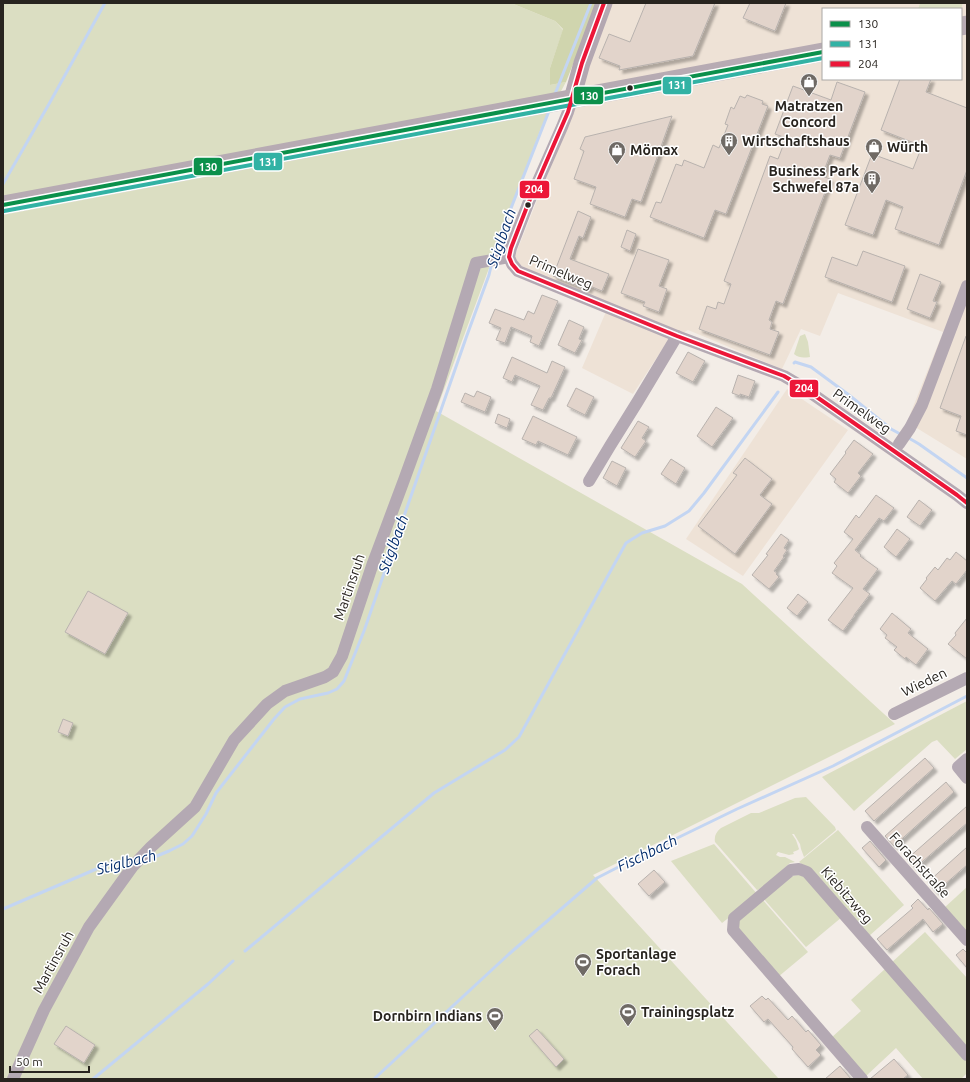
<svg xmlns="http://www.w3.org/2000/svg" width="970" height="1082" font-family="Ubuntu,sans-serif">
<defs>
<filter id="shadow"><feDropShadow dx="3.5" dy="3.5" stdDeviation="1" flood-color="#0004"/></filter>
</defs>
<rect width="100%" height="100%" fill="#f3ede7"/>
<g fill="#eee2d6">
<polygon points="610,3 920,3 918,9 823,9 823,79 961,79 961,9 963,3 967,3 967,459 907,422 943,332 838,293 820,336 801,329 782,369 688,330 667,342 633,394 582,368 605,314 606,302 541,276 513,261 570,117"/>
<polygon points="787,389 848,430 743,576 686,539"/>
</g>
<g fill="#dbdec2">
<polygon points="3,3 511,3 555,21 563,30 550,68 550,85 566,82 541,128 436,411 742,584 895,724 593,875 779,1079 3,1079"/>
<polygon points="920,3 963,3 961,9 918,9"/>
<path d="M805 334 808 342 810 357C803 358 799 358 794 354L800 336Z"/>
<polygon points="967,701 967,749 955,759 937,740 932,742 854,811 822,777"/>
<path d="M806 797 835 827 836 830 804 857 801 849 800 844 794 834H792L796 840 799 849 798 850 793 852 794 854 789 855 778 852 776 855 780 857H785L795 862 790 863 761 889 757 890 715 842C714 836 716 832 721 828L751 813H759L795 798Z"/>
<polygon points="838,830 904,905 869,936 804,866 799,862"/>
<polygon points="714,844 758,895 722,923 671,861"/>
<polygon points="801,874 842,917 806,947 763,898 786,878"/>
<polygon points="967,887 967,933 944,908"/>
<polygon points="762,899 808,952 778,977 739,934 739,919"/>
<polygon points="925,932 967,978 967,1048 890,964"/>
<polygon points="885,969 967,1060 967,1073 961,1079 923,1079 896,1048 866,1076 831,1038 861,1011 851,1000"/>
</g>
<polygon fill="#d0d5ae" points="511,3 597,3 566,82 550,85 550,68 563,29 555,21"/>
<g fill="none" stroke-linecap="round" stroke-linejoin="round">
<g stroke="#c3d5f2" stroke-width="3">
<polyline points="555,94 591,3"/>
<polyline points="3,184 49,104 105,3"/>
<polyline points="493,257 495,249 549,111"/>
<polyline points="794,363 795,362 811,367 849,395 891,429 902,435"/>
<polyline points="907,437 919,444 967,478"/>
<polyline points="144,860 152,858 169,851 183,844 192,836 206,814 216,793 274,719 285,707 300,699 328,693 337,689 344,681 364,631 466,338 489,275 492,262"/>
<path d="M3 909 101 867C111 863 121 860 132 861"/>
<polyline points="245,951 325,884 434,793 505,750 519,737 626,543 642,533 665,526 689,511 704,493 770,403 778,392"/>
<polyline points="93,1079 208,984 233,961"/>
<polyline points="374,1079 509,954 597,878 634,859 737,809 833,766 967,696"/>
</g>
</g>
<g fill="#e2d4cb" stroke="#b8b2ae" filter="url(#shadow)">
<polygon points="646,3 715,3 693,56 619,70 620,66 599,58 609,34 630,42"/>
<polygon points="750,3 786,3 775,31 743,18"/>
<polygon points="900,79 931,79 926,92 967,108 967,170 939,245 895,229 903,207 886,200 873,235 845,225 872,154 913,169 922,146 881,130"/>
<polygon points="837,82 865,92 840,158 830,155 822,176 830,179 783,304 776,301 769,320 772,322 770,329 779,332 770,355 699,329 707,306 716,309 718,302 724,304 731,284 724,281 770,156 778,159 786,138 775,134 793,86 831,100"/>
<polygon points="747,95 763,101 762,104 768,106 726,214 715,210 704,238 650,217 656,202 661,203 676,164 682,166 684,160 704,168 713,145 719,148 728,125 725,124 731,107 734,109 740,96 745,98"/>
<polygon points="672,116 641,202 632,199 625,217 590,204 596,187 574,179 584,151 580,149 585,137"/>
<polygon points="578,211 591,217 583,238 579,236 570,259 609,274 602,291 590,286 588,290 553,276"/>
<polygon points="627,230 636,234 630,251 621,247"/>
<polygon points="638,249 669,260 659,286 667,289 659,312 643,306 645,302 621,293"/>
<polygon points="863,251 905,266 892,302 825,277 832,257 857,266"/>
<polygon points="920,274 941,282 933,301 937,302 930,318 907,309"/>
<polygon points="542,295 558,301 539,346 530,342 532,336 511,327 505,343 496,340 501,328 489,323 495,309 524,320 528,311 534,314"/>
<polygon points="569,320 584,327 579,339 582,340 575,353 558,345"/>
<polygon points="966,336 967,336 967,435 956,431 961,416 940,408"/>
<polygon points="688,352 705,361 693,382 676,373"/>
<polygon points="512,357 547,373 552,361 565,367 551,398 549,398 543,410 531,405 540,386 515,375 512,382 503,378"/>
<polygon points="738,375 755,381 749,397 740,394 740,396 732,393"/>
<polygon points="576,388 594,397 585,415 567,406"/>
<polygon points="477,391 491,397 485,412 461,402 465,393 474,397"/>
<polygon points="716,407 733,418 712,447 697,436"/>
<polygon points="498,414 510,419 507,428 495,423"/>
<polygon points="533,416 577,437 568,455 538,441 536,445 522,439"/>
<polygon points="638,421 649,427 642,438 646,441 635,457 621,448"/>
<polygon points="854,440 873,454 858,473 861,476 848,493 834,482 836,479 830,474 846,453 845,452"/>
<polygon points="745,458 772,479 760,495 772,504 735,554 698,526 737,475 733,473"/>
<polygon points="671,459 685,468 676,484 661,474"/>
<polygon points="612,461 626,468 617,486 603,478"/>
<polygon points="876,495 894,508 884,521 879,518 855,550 861,555 860,556 878,569 863,589 870,594 854,615 854,616 843,631 828,620 853,588 832,573 837,566 834,563 853,539 844,532 856,515 859,518"/>
<polygon points="919,500 932,510 920,526 907,517"/>
<polygon points="897,529 910,539 896,557 884,547"/>
<polygon points="781,534 789,540 784,548 787,550 783,556 784,557 774,571 777,573 776,574 779,577 769,589 752,575 768,555 766,554"/>
<polygon points="956,552 967,561 967,570 956,584 952,581 935,601 920,588 927,579 926,578 935,567 938,570 947,558 950,560"/>
<polygon points="88,591 128,613 105,654 65,632"/>
<polygon points="798,594 808,602 797,616 787,608"/>
<polygon points="892,613 911,629 908,633 928,649 916,665 906,657 905,659 894,650 897,647 885,638 887,635 880,629"/>
<polygon points="967,618 967,659 948,644 956,635 955,633"/>
<polygon points="63,719 73,723 68,736 58,732"/>
<polygon points="925,758 934,768 874,821 865,811"/>
<polygon points="946,782 954,792 894,846 885,836"/>
<polygon points="967,806 967,823 915,868 907,859"/>
<polygon points="870,841 886,860 879,867 862,848"/>
<polygon points="967,847 967,865 936,892 928,882"/>
<polygon points="654,870 665,882 649,896 638,884"/>
<polygon points="918,899 928,910 929,908 943,924 933,932 923,919 887,950 877,939 913,908 911,906"/>
<polygon points="963,949 967,953 967,968 956,955"/>
<polygon points="762,996 766,1000 768,998 788,1020 792,1016 806,1032 808,1030 821,1045 816,1050 821,1055 808,1067 792,1049 793,1047 768,1019 764,1022 750,1006"/>
<polygon points="66,1026 95,1045 84,1063 54,1044"/>
<polygon points="537,1029 564,1059 556,1067 529,1036"/>
<polygon points="894,1059 908,1075 903,1079 870,1079"/>
<polygon points="840,1066 851,1079 825,1079"/>
</g>
<g fill="none" stroke-linecap="round" stroke-linejoin="round">
<g stroke="#b4a9b3" stroke-width="12">
<polyline points="572,99 568,112 562,127 528,204 511,248 509,257 512,264 518,271 677,336 784,376 801,386 894,451 957,495 967,503"/>
<polyline points="899,444 910,428 922,405 967,286"/>
<polyline points="589,481 610,446 638,401 677,336"/>
<polyline points="894,714 967,678"/>
<polyline points="967,759 958,767 967,778"/>
<polyline points="867,827 967,940"/>
<polyline points="13,1079 44,1010 89,927 133,866 151,847 195,807 234,740 267,704 285,691 325,677 333,672 342,656 373,563 404,480 437,389 476,263 509,257"/>
<polyline points="862,1079 733,930 734,918 791,870 799,869 807,872 967,1055"/>
</g>
<polyline stroke="#b3a7b1" stroke-width="17" points="572,99 582,63 604,3"/>
<g stroke="#b7abb3" stroke-width="19">
<polyline points="961,26 967,25"/>
<polyline points="3,205 823,52"/>
</g>
<defs>
<polyline id="bus-1" points="3,205 823,52"/>
<polyline id="bus-2" points="4,211 823,58"/>
<polyline id="bus-3" points="604,3 582,63 568,112 528,204 511,248 509,257 512,264 518,271 677,336 784,376 801,386 957,495 967,503"/>
</defs>
<use href="#bus-1" stroke="#fff" stroke-width="7"/>
<use href="#bus-2" stroke="#fff" stroke-width="7"/>
<use href="#bus-3" stroke="#fff" stroke-width="7"/>
<use href="#bus-1" stroke="#0b904b" stroke-width="4"/>
<use href="#bus-2" stroke="#32b2a4" stroke-width="4"/>
<use href="#bus-3" stroke="#ec1638" stroke-width="4"/>
</g>
<defs>
<symbol id="shop-pin" viewBox="-11 -11 22 30"><path d="M0 17L-7.5 6A9.5 9.5 0 1 1 7.5 6Z" fill="#6f6a65" stroke="#fff"/><path d="M-5-2.5h2.3a2.7 3.5 0 0 1 5.4 0H5L5.5 6h-11ZM-1.5-2.5h3a1.5 2.3 0 0 0-3 0Z" fill="#fff"/></symbol>
<symbol id="building-pin" viewBox="-11 -11 22 30"><path d="M0 17L-7.5 6A9.5 9.5 0 1 1 7.5 6Z" fill="#6f6a65" stroke="#fff"/><path d="M-4-6H4V6H1V3H-1V6H-4ZM-2.5-4.3h1.7v1.8h-1.7ZM.8-4.3h1.7v1.8H.8ZM-2.5-1h1.7V.8h-1.7ZM.8-1h1.7V.8H.8Z" fill="#fff"/></symbol>
<symbol id="stadium-pin" viewBox="-11 -11 22 30"><path d="M0 17L-7.5 6A9.5 9.5 0 1 1 7.5 6Z" fill="#6f6a65" stroke="#fff"/><path d="M0-5a6.5 5 0 1 0 0 10a6.5 5 0 1 0 0-10ZM-3.5-1.8h7v3.6h-7Z" fill="#fff"/></symbol>
</defs>
<g fill-rule="evenodd">
<use href="#shop-pin" x="799" y="72" width="20" height="27"/>
<use href="#building-pin" x="719" y="131" width="20" height="27"/>
<use href="#shop-pin" x="864" y="137" width="20" height="27"/>
<use href="#shop-pin" x="607" y="140" width="20" height="27"/>
<use href="#building-pin" x="862" y="169" width="20" height="27"/>
<use href="#stadium-pin" x="573" y="952" width="20" height="27"/>
<use href="#stadium-pin" x="618" y="1002" width="20" height="27"/>
<use href="#stadium-pin" x="485" y="1006" width="20" height="27"/>
</g>
<g fill="#28241f" stroke="#fff" stroke-width="1.5">
<circle cx="630" cy="88" r="3.5"/>
<circle cx="528" cy="205" r="3.5"/>
</g>
<g text-anchor="middle" dominant-baseline="central" stroke-width="3" stroke-linejoin="round" paint-order="stroke">
<g font-size="14" font-weight="bold" fill="#28241f" stroke="#fff" text-anchor="start">
<text x="809" y="106" text-anchor="middle">Matratzen<tspan x="809" dy="16">Concord</tspan></text>
<text x="742" y="141">Wirtschaftshaus</text>
<text x="887" y="147">Würth</text>
<text x="630" y="150">Mömax</text>
<text x="859" y="171" text-anchor="end">Business Park<tspan x="859" dy="16">Schwefel 87a</tspan></text>
<text x="596" y="954">Sportanlage<tspan x="596" dy="16">Forach</tspan></text>
<text x="641" y="1012">Trainingsplatz</text>
<text x="482" y="1016" text-anchor="end">Dornbirn Indians</text>
</g>
<g font-size="14" fill="#28241f" stroke="#fff">
<text transform="translate(561 272) rotate(23)">Primelweg</text>
<text transform="translate(862 411) rotate(35)">Primelweg</text>
<text transform="translate(349 587) rotate(-71)">Martinsruh</text>
<text transform="translate(924 682) rotate(-26)">Wieden</text>
<text transform="translate(920 865) rotate(48)">Forachstraße</text>
<text transform="translate(847 895) rotate(49)">Kiebitzweg</text>
<text transform="translate(53 962) rotate(-61)">Martinsruh</text>
</g>
<g font-size="15" font-style="italic" fill="#042d6c" stroke="#fff">
<text transform="translate(501 238) rotate(-71)">Stiglbach</text>
<text transform="translate(393 544) rotate(-70)">Stiglbach</text>
<text transform="translate(647 853) rotate(-26)">Fischbach</text>
<text transform="translate(126 862) rotate(-14)">Stiglbach</text>
</g>
</g>
<g stroke="#fff" stroke-width="1.5">
<rect x="662" y="76" width="30" height="19" rx="4" fill="#32b2a4"/>
<rect x="573" y="86" width="31" height="19" rx="4" fill="#0b904b"/>
<rect x="253" y="152" width="30" height="19" rx="4" fill="#32b2a4"/>
<rect x="193" y="157" width="30" height="19" rx="4" fill="#0b904b"/>
<rect x="519" y="180" width="31" height="19" rx="4" fill="#ec1638"/>
<rect x="789" y="379" width="30" height="19" rx="4" fill="#ec1638"/>
</g>
<g font-size="11" text-anchor="middle" font-weight="bold" fill="#fff">
<text x="677" y="89">131</text>
<text x="589" y="100">130</text>
<text x="268" y="166">131</text>
<text x="208" y="171">130</text>
<text x="534" y="193">204</text>
<text x="804" y="392">204</text>
</g>
<rect width="970" height="1082" fill="none" stroke="#28241f" stroke-width="8"/>
<rect x="822" y="8" width="140" height="72" fill="#ffffff" stroke="#a9a7a5"/>
<rect x="830" y="21" width="20" height="6" fill="#0b904b" stroke="#a9a7a5"/>
<text x="858" y="28" font-size="12" fill="#28241f">130</text>
<rect x="830" y="41" width="20" height="6" fill="#32b2a4" stroke="#a9a7a5"/>
<text x="858" y="48" font-size="12" fill="#28241f">131</text>
<rect x="830" y="61" width="20" height="6" fill="#ec1638" stroke="#a9a7a5"/>
<text x="858" y="68" font-size="12" fill="#28241f">204</text>
<path d="M10 1066v6h79v-6" fill="none" stroke="#28241f" stroke-width="2"/>
<text x="16" y="1066" font-size="12" fill="#28241f" stroke="#ffffff" stroke-width="3" paint-order="stroke">50 m</text>
</svg>
